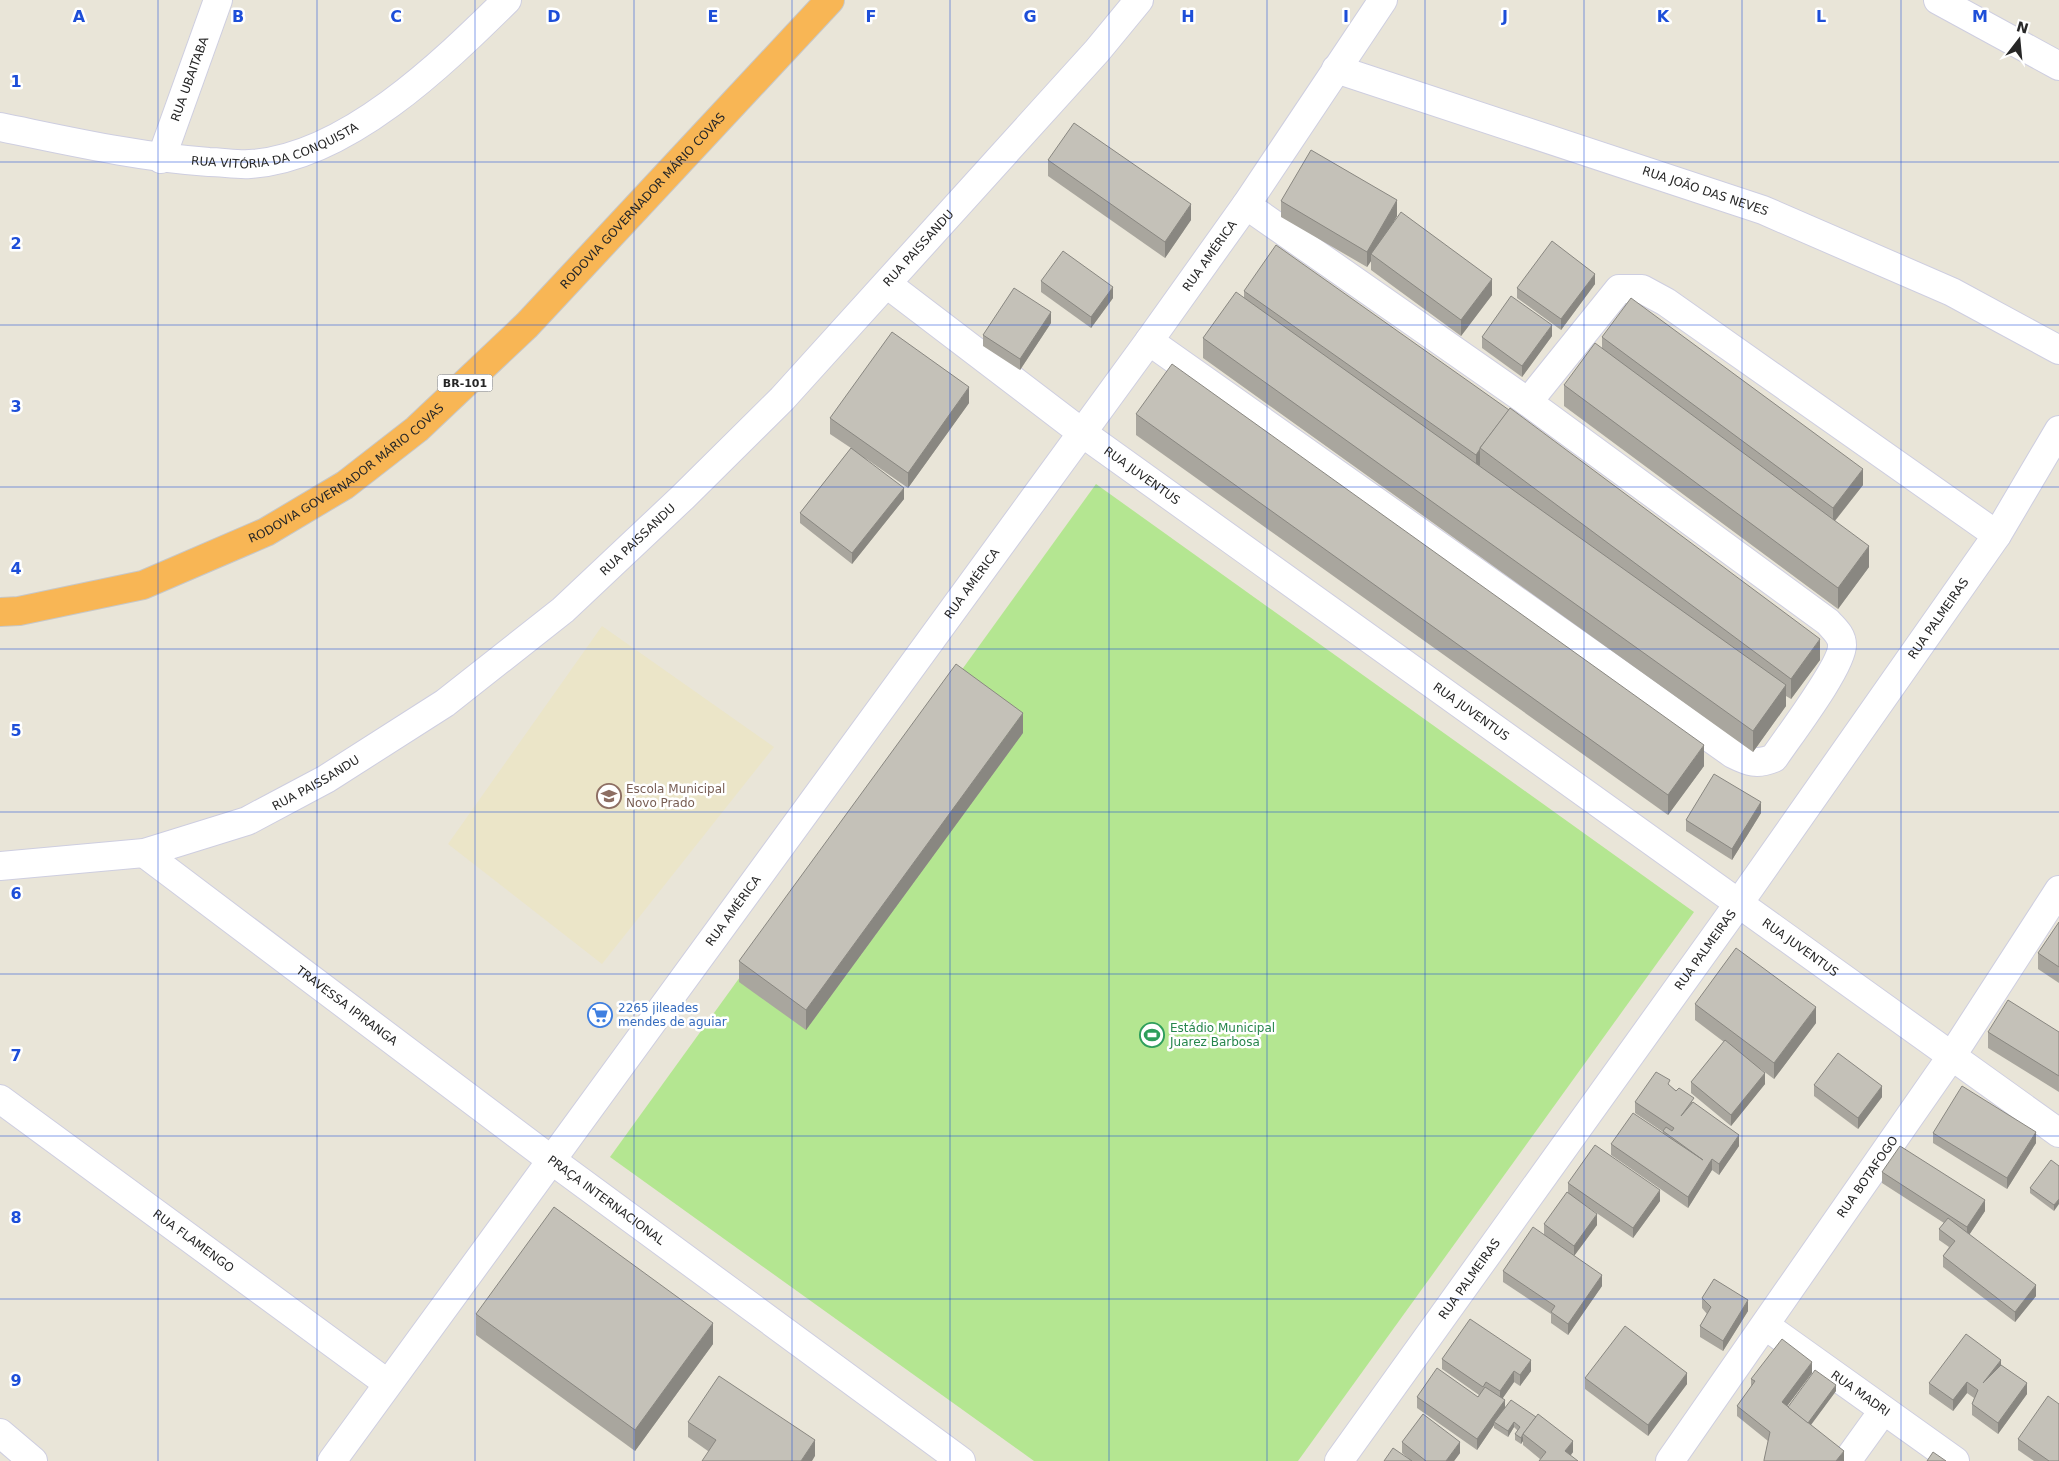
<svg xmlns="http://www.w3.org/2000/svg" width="2059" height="1461" font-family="'DejaVu Sans',sans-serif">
<rect width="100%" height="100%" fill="#e9e5d8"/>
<polygon fill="#ebe5c8" points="602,626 774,747 602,964 448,844"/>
<polygon fill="#b4e691" points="1096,484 1694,912 1298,1461 1034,1461 610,1157"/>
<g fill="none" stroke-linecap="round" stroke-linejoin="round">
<defs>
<g id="street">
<polyline points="1938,0 2059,66"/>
<path id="s1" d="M1336 69 1763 210 1952 292 2059 350"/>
<path id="s2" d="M0 127C69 141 138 157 209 162 222 162 237 165 250 164 346 158 442 64 507 0"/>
<path id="s3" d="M161 159 218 0"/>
<path id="s4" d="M887 284 1081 432 2059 1133"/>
<path d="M1149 341 1733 754C1749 762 1757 765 1774 758 1788 737 1843 665 1842 645 1842 635 1834 629 1828 622L1528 402 1246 205"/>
<polyline points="1528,402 1619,289 1642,289 1666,302 1997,535"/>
<path id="s5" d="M144 853 550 1159 961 1461"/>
<path id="s6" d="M0 866 144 853 247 821 326 779 445 703 563 610 683 497 782 399 1097 51 1139 0"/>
<path id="s7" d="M0 1099 387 1383"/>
<path id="s8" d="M1766 1326 1955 1461"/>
<polyline points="0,1433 33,1461"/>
<path id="s9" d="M332 1461 1149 341 1246 205 1383 0"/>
<path id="s10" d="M1339 1461 1739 903 1997 535 2059 430"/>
<path id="s11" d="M1670 1461 1951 1057 2059 890"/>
<polyline points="1847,1461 1883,1411"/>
</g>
<g id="highway">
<path id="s12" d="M0 612 19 611 143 585 266 532 345 485 417 429 527 325 830 0"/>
</g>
</defs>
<use href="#street" stroke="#cecee0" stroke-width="30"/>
<use href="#highway" stroke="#c7c7c7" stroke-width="30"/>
<use href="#street" stroke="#fff" stroke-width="28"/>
<use href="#highway" stroke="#f8b655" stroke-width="28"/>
</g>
<g fill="#a9a69e">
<polygon points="1048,160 1191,220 1165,258 1048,176"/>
<polygon points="1281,201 1397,216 1389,230 1492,295 1461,336 1371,270 1371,261 1367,267 1281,217"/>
<polygon points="1041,281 1113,298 1091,328 1041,292"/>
<polygon points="1595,284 1561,330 1517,298 1517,288"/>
<polygon points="1244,291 1820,660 1791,699 1786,696 1786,706 1753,752 1203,358 1203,338 1244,297"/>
<polygon points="1051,323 1020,370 983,346 983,335"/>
<polygon points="1552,336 1522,377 1482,348 1482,337"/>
<polygon points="1602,337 1863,485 1835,521 1869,567 1838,609 1564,406 1564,385 1602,348"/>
<polygon points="969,403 908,488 865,458 904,499 852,564 800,523 800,513 851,448 830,434 830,418"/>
<polygon points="1136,414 1704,766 1668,815 1136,435"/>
<polygon points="1023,733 806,1030 739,982 739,961"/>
<polygon points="1761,813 1732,860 1686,831 1686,820"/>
<polygon points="2059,922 2059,983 2038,969 2038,953"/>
<polygon points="1695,1004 1816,1023 1774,1079 1758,1067 1765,1084 1731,1126 1691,1093 1691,1082 1724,1042 1695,1020"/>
<polygon points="1988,1032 2059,1032 2059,1092 1988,1048"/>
<polygon points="1814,1085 1882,1097 1858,1129 1814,1096"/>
<polygon points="1670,1086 1694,1103 1739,1146 1719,1175 1712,1170 1688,1208 1611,1155 1611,1144 1663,1134 1663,1132 1635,1113 1635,1102"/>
<polygon points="1933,1133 2036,1143 2007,1189 1933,1143"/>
<polygon points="2059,1166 2054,1211 2030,1193 2030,1188"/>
<polygon points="1882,1172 1985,1211 1969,1235 2036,1296 2015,1322 1943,1267 1943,1256 1949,1247 1939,1240 1939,1229 1944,1223 1882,1183"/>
<polygon points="1568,1183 1660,1201 1633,1238 1579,1201 1597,1225 1574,1256 1602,1286 1568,1335 1551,1323 1551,1314 1503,1282 1503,1271 1544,1235 1544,1224 1568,1193"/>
<polygon points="1702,1298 1748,1311 1723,1351 1700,1337 1700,1326 1707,1314 1702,1308"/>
<polygon points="476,1314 713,1344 635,1451 476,1335"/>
<polygon points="1442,1359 1531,1371 1520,1386 1514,1382 1502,1399 1505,1408 1573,1452 1571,1455 1540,1459 1523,1445 1523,1441 1521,1444 1515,1440 1515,1434 1518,1431 1514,1427 1508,1437 1494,1428 1494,1425 1477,1450 1417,1408 1417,1397 1478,1397 1479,1395 1442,1369"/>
<polygon points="2001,1365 2027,1394 1998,1434 1972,1415 1972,1404 1974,1398 1967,1393 1953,1411 1929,1394 1929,1383"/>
<polygon points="1812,1373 1787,1406 1788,1407 1836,1391 1811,1425 1844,1461 1764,1461 1768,1441 1737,1416 1737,1406 1751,1387 1751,1379"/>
<polygon points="1585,1378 1687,1384 1648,1436 1585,1389"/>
<polygon points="688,1422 815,1456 708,1451 688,1437"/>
<polygon points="2018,1439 2059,1461 2034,1461 2018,1450"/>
<polygon points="1402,1442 1460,1453 1454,1461 1384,1461 1409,1459 1402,1453"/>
</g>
<g fill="#898781">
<polygon points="1397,200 1397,216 1374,256 1371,254 1371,261 1367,267 1367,252"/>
<polygon points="1191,204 1191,220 1165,258 1165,242"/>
<polygon points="1595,274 1595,284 1561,330 1561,319"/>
<polygon points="1492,279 1492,295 1461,336 1461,320"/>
<polygon points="1113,287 1113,298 1091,328 1091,317"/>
<polygon points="1051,312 1051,323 1020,370 1020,359"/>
<polygon points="1552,325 1552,336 1522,377 1522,366"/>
<polygon points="969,387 969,403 908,488 908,473"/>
<polygon points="1480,449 1480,465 1476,471 1476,455"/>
<polygon points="1863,469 1863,485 1833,523 1833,508"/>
<polygon points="904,488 904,499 852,564 852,553"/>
<polygon points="1869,546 1869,567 1838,609 1838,588"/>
<polygon points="1820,639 1820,660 1791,699 1791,679"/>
<polygon points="1786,685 1786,706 1753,752 1753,731"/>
<polygon points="1023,713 1023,733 806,1030 806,1010"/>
<polygon points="1704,745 1704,766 1668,815 1668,795"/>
<polygon points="1761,802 1761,813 1732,860 1732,849"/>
<polygon points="1816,1007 1816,1023 1774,1079 1774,1063"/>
<polygon points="1765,1073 1765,1084 1731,1126 1731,1115"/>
<polygon points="1882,1086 1882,1097 1858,1129 1858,1118"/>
<polygon points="2036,1132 2036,1143 2007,1189 2007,1178"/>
<polygon points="1739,1135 1739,1146 1719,1175 1719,1164"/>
<polygon points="1712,1159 1712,1170 1688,1208 1688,1197"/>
<polygon points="1660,1190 1660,1201 1633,1238 1633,1228"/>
<polygon points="2059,1199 2059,1204 2054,1211 2054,1205"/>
<polygon points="1985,1200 1985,1211 1967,1238 1967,1227"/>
<polygon points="1597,1214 1597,1225 1574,1256 1574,1246"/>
<polygon points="1602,1275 1602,1286 1568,1335 1568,1324"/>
<polygon points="2036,1285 2036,1296 2015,1322 2015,1312"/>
<polygon points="1748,1300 1748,1311 1723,1351 1723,1341"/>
<polygon points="713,1323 713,1344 635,1451 635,1430"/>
<polygon points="1531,1360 1531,1371 1520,1386 1520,1375"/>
<polygon points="2001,1360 2001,1370 1983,1383"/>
<polygon points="1812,1362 1812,1373 1782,1413 1782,1402"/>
<polygon points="1514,1371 1514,1382 1500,1402 1500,1391"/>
<polygon points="1687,1373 1687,1384 1648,1436 1648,1425"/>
<polygon points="1967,1382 1967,1393 1953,1411 1953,1400"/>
<polygon points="2027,1383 2027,1394 1998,1434 1998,1423"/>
<polygon points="1836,1385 1836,1391 1807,1430 1807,1424"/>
<polygon points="1505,1400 1505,1411 1494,1422 1494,1425 1477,1450 1477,1439"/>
<polygon points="1514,1422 1514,1427 1508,1437 1508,1431"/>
<polygon points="1523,1436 1523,1441 1521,1444 1521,1438"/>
<polygon points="815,1440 815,1456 812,1461 801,1461"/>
<polygon points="1573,1441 1573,1452 1566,1461 1565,1451"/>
<polygon points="1460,1442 1460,1453 1454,1461 1446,1461"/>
<polygon points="1844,1451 1844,1461 1836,1461"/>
</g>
<g fill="#c4c1b8" stroke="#898781">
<polygon points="1074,123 1191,204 1165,242 1048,160"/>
<polygon points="1311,150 1397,200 1367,252 1281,201"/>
<polygon points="1401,212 1492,279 1461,320 1371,254"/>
<polygon points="1552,241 1595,274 1561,319 1517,288"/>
<polygon points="1276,245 1509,410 1480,448 1480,449 1476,455 1244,291"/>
<polygon points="1063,251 1113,287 1091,317 1041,281"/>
<polygon points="1014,288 1051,312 1020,359 983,335"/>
<polygon points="1236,292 1786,685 1753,731 1203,338"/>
<polygon points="1511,296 1552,325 1522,366 1482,337"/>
<polygon points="1631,298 1863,469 1833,508 1602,337"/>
<polygon points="892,332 969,387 908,473 830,418"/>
<polygon points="1595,343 1869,546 1838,588 1564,385"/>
<polygon points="1172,364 1704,745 1668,795 1136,414"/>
<polygon points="1510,408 1820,639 1791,679 1480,448"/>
<polygon points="851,448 904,488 852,553 800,513"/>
<polygon points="956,664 1023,713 806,1010 739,961"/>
<polygon points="1714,774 1761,802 1732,849 1686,820"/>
<polygon points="2059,922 2059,967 2038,953"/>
<polygon points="1736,948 1816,1007 1774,1063 1695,1004"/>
<polygon points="2008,1000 2059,1032 2059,1076 1988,1032"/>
<polygon points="1725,1040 1765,1073 1731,1115 1691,1082"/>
<polygon points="1838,1053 1882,1086 1858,1118 1814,1085"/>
<polygon points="1656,1072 1670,1080 1668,1084 1676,1091 1679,1088 1694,1098 1681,1116 1693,1102 1739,1135 1719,1164 1712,1159 1688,1197 1611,1144 1633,1113 1703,1160 1663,1131 1666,1127 1672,1131 1674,1128 1635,1102"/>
<polygon points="1962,1086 2036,1132 2007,1178 1933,1133"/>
<polygon points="1595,1145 1660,1190 1633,1228 1568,1183"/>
<polygon points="1900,1146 1985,1200 1967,1227 1882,1172"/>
<polygon points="2051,1160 2059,1166 2059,1199 2054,1205 2030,1188"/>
<polygon points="1567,1192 1597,1214 1574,1246 1544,1224"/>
<polygon points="554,1207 713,1323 635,1430 476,1314"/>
<polygon points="1948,1218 2036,1285 2015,1312 1943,1256 1955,1241 1939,1229"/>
<polygon points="1533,1227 1602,1275 1568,1324 1551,1312 1555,1306 1503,1271"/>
<polygon points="1714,1279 1748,1300 1723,1341 1700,1326 1711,1307 1702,1298"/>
<polygon points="1470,1319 1531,1360 1520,1375 1514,1371 1500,1391 1486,1382 1483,1387 1442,1359"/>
<polygon points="1625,1326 1687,1373 1648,1425 1585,1378"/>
<polygon points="1966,1334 2001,1360 1983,1383 2001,1365 2027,1383 1998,1423 1972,1404 1978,1390 1967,1382 1953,1400 1929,1383"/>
<polygon points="1782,1339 1812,1362 1782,1402 1844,1451 1836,1461 1764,1461 1764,1460 1770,1432 1737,1406 1755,1381 1751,1379"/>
<polygon points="1437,1368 1478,1397 1485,1387 1505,1400 1477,1439 1417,1397"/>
<polygon points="1815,1370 1836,1385 1808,1423 1788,1407"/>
<polygon points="719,1376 815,1440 801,1461 702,1461 716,1440 688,1422"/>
<polygon points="2048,1396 2059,1404 2059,1461 2049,1461 2018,1439"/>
<polygon points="1511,1400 1536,1417 1523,1434 1521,1438 1515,1434 1520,1427 1514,1422 1508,1431 1494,1422"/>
<polygon points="1423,1414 1460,1442 1446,1461 1426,1461 1402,1442"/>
<polygon points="1538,1414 1573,1441 1565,1451 1578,1461 1539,1461 1546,1452 1523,1434"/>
<polygon points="1393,1448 1412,1461 1384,1461"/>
<polygon points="1933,1452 1946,1461 1927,1461"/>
</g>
<path fill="none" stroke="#1d4ed8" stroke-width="1" stroke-opacity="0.55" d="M158 0V1461M317 0V1461M475 0V1461M634 0V1461M792 0V1461M950 0V1461M1109 0V1461M1267 0V1461M1425 0V1461M1584 0V1461M1742 0V1461M1901 0V1461M0 162H2059M0 325H2059M0 487H2059M0 649H2059M0 812H2059M0 974H2059M0 1136H2059M0 1299H2059"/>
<defs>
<symbol id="school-ring" viewBox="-11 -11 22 22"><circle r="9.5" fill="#fff" stroke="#8d6e63" stroke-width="1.5"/><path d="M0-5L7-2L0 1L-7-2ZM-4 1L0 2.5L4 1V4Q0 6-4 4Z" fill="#8d6e63"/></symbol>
<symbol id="supermarket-ring" viewBox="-11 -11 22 22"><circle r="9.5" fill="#fff" stroke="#3f7fe0" stroke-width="1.5"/><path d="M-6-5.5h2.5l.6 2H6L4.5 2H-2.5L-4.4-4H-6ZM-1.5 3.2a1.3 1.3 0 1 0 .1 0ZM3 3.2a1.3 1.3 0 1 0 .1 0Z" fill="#3f7fe0"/></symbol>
<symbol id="stadium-ring" viewBox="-11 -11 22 22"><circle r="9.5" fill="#fff" stroke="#2e9e5b" stroke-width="1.5"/><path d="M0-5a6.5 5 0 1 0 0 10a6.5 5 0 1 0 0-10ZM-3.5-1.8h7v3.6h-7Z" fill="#2e9e5b"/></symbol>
</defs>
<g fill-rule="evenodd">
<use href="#school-ring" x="595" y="782" width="28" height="28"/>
<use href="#supermarket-ring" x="586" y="1001" width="28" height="28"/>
<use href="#stadium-ring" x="1138" y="1021" width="28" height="28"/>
</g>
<g text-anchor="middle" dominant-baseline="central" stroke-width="5" stroke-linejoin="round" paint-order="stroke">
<rect fill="#fff" stroke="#686868" stroke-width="1" x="437.5" y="374.5" width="55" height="17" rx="4"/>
<g font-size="11" font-weight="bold" fill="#272727">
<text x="465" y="383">BR-101</text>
</g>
<g font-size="12" fill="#272727" stroke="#fff">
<text stroke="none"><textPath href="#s3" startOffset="85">RUA UBAITABA</textPath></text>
<text stroke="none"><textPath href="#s2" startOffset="281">RUA VITÓRIA DA CONQUISTA</textPath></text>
<text stroke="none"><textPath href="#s1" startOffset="389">RUA JOÃO DAS NEVES</textPath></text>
<text stroke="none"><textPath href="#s12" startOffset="784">RODOVIA GOVERNADOR MÁRIO COVAS</textPath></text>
<text stroke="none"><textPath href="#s6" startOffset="1141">RUA PAISSANDU</textPath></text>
<text stroke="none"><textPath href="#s9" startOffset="1491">RUA AMÉRICA</textPath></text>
<text stroke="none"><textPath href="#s12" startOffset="379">RODOVIA GOVERNADOR MÁRIO COVAS</textPath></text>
<text stroke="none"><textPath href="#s4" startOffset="319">RUA JUVENTUS</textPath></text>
<text stroke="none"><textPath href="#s6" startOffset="736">RUA PAISSANDU</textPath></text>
<text stroke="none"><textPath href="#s9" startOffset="1086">RUA AMÉRICA</textPath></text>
<text stroke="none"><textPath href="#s10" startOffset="1034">RUA PALMEIRAS</textPath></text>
<text stroke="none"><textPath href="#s4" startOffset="724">RUA JUVENTUS</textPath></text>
<text stroke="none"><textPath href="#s6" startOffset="331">RUA PAISSANDU</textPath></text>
<text stroke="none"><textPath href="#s9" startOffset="681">RUA AMÉRICA</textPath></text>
<text stroke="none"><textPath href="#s4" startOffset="1129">RUA JUVENTUS</textPath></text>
<text stroke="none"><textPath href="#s10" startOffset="629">RUA PALMEIRAS</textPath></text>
<text stroke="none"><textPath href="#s5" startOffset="254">TRAVESSA IPIRANGA</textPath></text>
<text stroke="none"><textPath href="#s11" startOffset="346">RUA BOTAFOGO</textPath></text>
<text stroke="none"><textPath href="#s5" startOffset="578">PRAÇA INTERNACIONAL</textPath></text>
<text stroke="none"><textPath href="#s7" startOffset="240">RUA FLAMENGO</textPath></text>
<text stroke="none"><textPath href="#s10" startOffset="224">RUA PALMEIRAS</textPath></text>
<text stroke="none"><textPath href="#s8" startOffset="116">RUA MADRI</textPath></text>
</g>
<g font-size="12" fill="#785e54" stroke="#fff" text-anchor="start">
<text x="626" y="789">Escola Municipal<tspan x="626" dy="14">Novo Prado</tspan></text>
</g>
<g font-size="12" fill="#366cbe" stroke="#fff" text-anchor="start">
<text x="618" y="1008">2265 jileades<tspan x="618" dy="14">mendes de aguiar</tspan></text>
</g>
<g font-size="12" fill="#27864d" stroke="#fff" text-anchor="start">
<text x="1170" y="1028">Estádio Municipal<tspan x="1170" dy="14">Juarez Barbosa</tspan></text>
</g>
</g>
<g font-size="16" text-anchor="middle" font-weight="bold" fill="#1d4ed8" stroke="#fff" stroke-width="5" stroke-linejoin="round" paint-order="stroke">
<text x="79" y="22">A</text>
<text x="238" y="22">B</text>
<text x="396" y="22">C</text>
<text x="554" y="22">D</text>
<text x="713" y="22">E</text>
<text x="871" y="22">F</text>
<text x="1030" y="22">G</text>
<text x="1188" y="22">H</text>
<text x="1346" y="22">I</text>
<text x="1505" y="22">J</text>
<text x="1663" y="22">K</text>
<text x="1821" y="22">L</text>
<text x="1980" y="22">M</text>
<text x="16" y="87">1</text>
<text x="16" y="249">2</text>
<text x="16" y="412">3</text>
<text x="16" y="574">4</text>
<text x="16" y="736">5</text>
<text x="16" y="899">6</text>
<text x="16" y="1061">7</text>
<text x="16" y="1223">8</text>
<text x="16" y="1386">9</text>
</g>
<g transform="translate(2019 40) rotate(16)" stroke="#ffffff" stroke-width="4" paint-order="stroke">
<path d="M0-4L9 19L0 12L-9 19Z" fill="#272727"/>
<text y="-8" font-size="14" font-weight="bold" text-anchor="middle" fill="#272727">N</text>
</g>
</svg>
